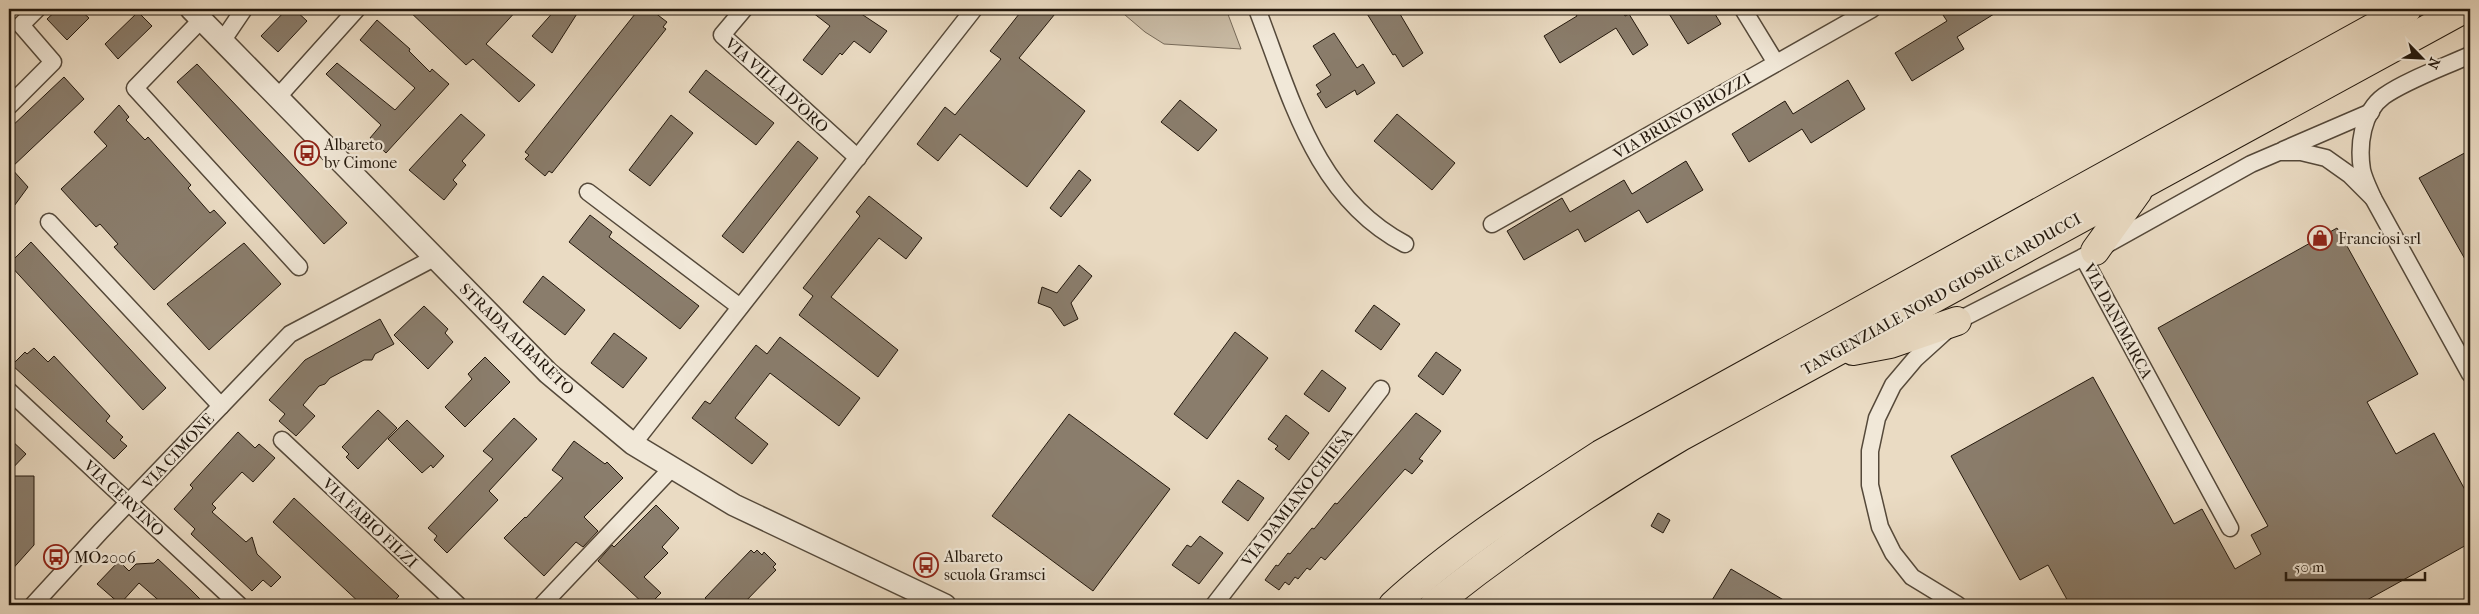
<svg xmlns="http://www.w3.org/2000/svg" width="2479" height="614" font-family="'IM FELL French Canon',serif">
<rect width="100%" height="100%" fill="#eadbc3"/>
<filter id="stains"><feTurbulence type="fractalNoise" baseFrequency=".004" numOctaves="4"/><feColorMatrix values="0 0 0 0 .2 0 0 0 0 .09 0 0 0 0 .02 0 0 0 .5 -.17"/></filter>
<radialGradient id="worn" r=".72"><stop offset=".6" stop-color="#630" stop-opacity="0"/><stop offset="1" stop-color="#630" stop-opacity=".3"/></radialGradient>
<polygon fill="#c8baa4" stroke="#766958" points="1118,9 1226,9 1241,49 1164,44 1145,32"/>
<g fill="#8a7d6c" stroke="#23180d">
<polygon points="58,9 79,9 89,18 67,40 47,19"/>
<polygon points="287,9 294,9 307,21 278,52 261,36"/>
<polygon points="407,9 518,9 486,44 535,85 519,102 473,59 466,65"/>
<polygon points="556,9 580,9 552,53 532,36"/>
<polygon points="639,9 650,9 667,22 663,27 666,29 552,173 549,171 545,176 525,159 529,155 525,152"/>
<polygon points="808,9 854,9 887,31 870,53 854,41 842,55 840,53 822,75 803,60 830,26"/>
<polygon points="1023,9 1059,9 1019,58 1085,111 1027,187 960,134 938,161 917,144 945,107 955,115 1001,59 990,51"/>
<polygon points="1364,9 1397,9 1423,53 1403,67 1395,54 1393,55"/>
<polygon points="1573,9 1621,9 1625,16 1629,14 1648,45 1633,55 1616,28 1560,63 1544,36 1577,16"/>
<polygon points="1666,9 1712,9 1721,24 1688,44"/>
<polygon points="1939,9 2002,9 1957,37 1964,49 1912,81 1895,53 1947,21"/>
<polygon points="138,12 152,26 118,59 105,44"/>
<polygon points="377,20 410,49 409,51 430,72 432,69 449,84 386,153 370,138 381,125 326,74 337,63 395,110 415,88 360,40"/>
<polygon points="1334,33 1357,68 1363,64 1375,83 1357,95 1355,90 1326,108 1317,94 1321,92 1316,85 1331,75 1313,46"/>
<polygon points="197,64 347,223 324,244 177,82"/>
<polygon points="706,70 774,123 756,145 689,92"/>
<polygon points="64,77 84,99 11,168 28,187 9,213 9,129"/>
<polygon points="1848,80 1865,109 1811,143 1802,129 1749,162 1732,134 1785,101 1793,114"/>
<polygon points="1180,100 1217,130 1198,151 1161,122"/>
<polygon points="119,105 129,117 126,120 145,140 148,137 191,185 188,188 210,213 214,210 226,223 154,290 114,247 118,244 100,224 96,227 61,189 107,146 94,132"/>
<polygon points="461,114 485,135 462,161 466,165 453,180 457,184 444,200 409,170"/>
<polygon points="1397,114 1455,163 1432,190 1374,141"/>
<polygon points="671,115 693,133 650,186 629,170"/>
<polygon points="798,141 818,158 743,253 722,236"/>
<polygon points="2470,150 2470,268 2419,178"/>
<polygon points="1686,161 1703,190 1647,223 1639,210 1585,242 1578,229 1524,260 1507,231 1562,198 1570,212 1624,180 1632,194"/>
<polygon points="1079,170 1091,180 1061,217 1050,208"/>
<polygon points="869,196 922,238 906,259 879,238 831,297 898,350 878,377 799,315 813,296 803,288 860,216 856,212"/>
<polygon points="590,215 612,232 609,237 699,306 680,329 569,242"/>
<polygon points="2337,228 2418,374 2367,402 2396,454 2434,433 2470,499 2470,543 2358,605 2070,605 2048,565 2020,580 1951,456 2093,377 2174,524 2202,509 2235,569 2261,554 2251,535 2268,526 2158,328"/>
<polygon points="31,242 166,388 143,410 9,264"/>
<polygon points="244,243 281,284 209,350 167,304"/>
<polygon points="1079,265 1092,276 1071,303 1078,319 1064,326 1051,308 1038,303 1042,287 1057,293"/>
<polygon points="543,276 585,310 565,335 523,302"/>
<polygon points="1374,305 1400,324 1381,350 1355,331"/>
<polygon points="424,306 448,329 445,333 453,342 428,369 394,335"/>
<polygon points="380,319 394,344 375,354 372,360 364,360 330,378 325,384 319,386 303,405 315,416 296,436 279,421 285,414 269,400 305,360"/>
<polygon points="1235,332 1268,358 1207,439 1174,414"/>
<polygon points="614,333 647,358 623,388 591,363"/>
<polygon points="780,337 860,398 839,426 770,373 735,418 768,444 752,464 692,418 705,401 710,404 756,345 767,354"/>
<polygon points="34,348 48,362 54,356 110,416 106,421 123,437 120,440 127,446 114,459 12,365 25,352 27,354"/>
<polygon points="1436,352 1461,370 1443,395 1418,376"/>
<polygon points="485,357 510,382 465,427 445,407 472,379 468,374"/>
<polygon points="1322,370 1346,388 1329,412 1304,394"/>
<polygon points="378,410 397,428 358,469 346,457 349,454 342,447"/>
<polygon points="1416,413 1441,431 1419,459 1423,461 1412,474 1405,469 1325,560 1321,557 1310,570 1307,568 1298,579 1295,577 1289,585 1285,582 1279,590 1265,580 1276,565 1278,566 1288,553 1290,554 1312,528 1314,529 1335,503 1337,504"/>
<polygon points="1069,414 1170,489 1093,591 992,516"/>
<polygon points="1286,415 1309,433 1289,460 1275,449 1278,446 1268,439"/>
<polygon points="514,418 537,439 489,491 498,500 447,553 434,540 437,536 428,528 493,459 483,451"/>
<polygon points="407,420 444,456 433,468 431,465 422,473 388,439"/>
<polygon points="238,432 255,448 259,444 275,458 253,482 242,472 212,504 216,508 212,512 246,542 252,537 257,554 281,577 271,587 263,580 252,591 191,534 195,529 174,509 193,488 190,485"/>
<polygon points="9,438 26,454 9,472"/>
<polygon points="574,441 605,464 607,462 623,478 584,517 598,531 583,547 576,542 544,576 504,538 525,517 526,518 563,478 552,470"/>
<polygon points="9,476 34,476 34,545 9,573"/>
<polygon points="1238,480 1264,498 1248,521 1222,502"/>
<polygon points="294,498 399,596 390,605 362,605 273,522"/>
<polygon points="656,505 679,528 662,547 668,553 644,577 661,593 649,605 645,605 598,561 612,545 614,547"/>
<polygon points="1658,513 1670,520 1663,533 1651,526"/>
<polygon points="1200,536 1223,553 1199,584 1172,565 1187,545 1191,547"/>
<polygon points="751,550 754,553 757,550 762,555 764,552 776,564 773,567 776,570 742,605 713,605 705,598"/>
<polygon points="158,559 191,590 206,605 164,605 139,583 120,604 97,584 119,561 129,571 136,564 154,563"/>
<polygon points="1731,569 1792,605 1709,605"/>
</g>
<g fill="none" stroke-linecap="round" stroke-linejoin="round">
<defs>
<g id="minor">
<polyline points="744,9 722,35 858,158"/>
<path d="M1257 9C1291 97 1315 197 1405 244"/>
<polyline points="1743,9 1776,63"/>
<polyline points="202,19 135,88 299,267"/>
<polyline points="223,40 244,9"/>
<path d="M2470 55C2444 67 2407 80 2384 96 2362 112 2358 145 2362 170 2364 179 2369 189 2373 198L2470 374"/>
<polyline points="277,98 357,9"/>
<polyline points="9,106 53,62 21,25 37,9"/>
<polyline points="2283,150 2371,112"/>
<polyline points="588,192 740,307"/>
<polyline points="49,222 221,406"/>
<polyline points="1492,224 1872,9"/>
<polyline points="2083,257 2230,528"/>
<polyline points="9,391 239,605"/>
<polyline points="282,440 458,605"/>
<polyline points="633,444 974,9"/>
<polyline points="33,605 101,531 290,334 434,258"/>
<polyline points="542,605 672,468"/>
<polyline points="1214,605 1381,389"/>
<polyline points="1958,605 1912,577 1893,553 1880,527 1870,485 1870,451 1877,418 1893,385 1915,359 1957,321 2095,251 2251,164 2279,152 2301,152 2326,158 2350,175 2373,198"/>
</g>
<polyline id="tertiary" points="191,9 548,373 633,444 734,505 945,605"/>
<g id="trunk">
<polyline points="2095,251 2138,191"/>
<polyline points="1853,351 1890,344 1957,321"/>
<path d="M1393 605C1456 547 1529 501 1601 454L2407 9"/>
<path d="M1434 605C1513 542 1596 486 1682 436L2464 9"/>
</g>
</defs>
<use href="#minor" stroke="#55493a" stroke-width="19"/>
<use href="#tertiary" stroke="#55493a" stroke-width="24"/>
<use href="#trunk" stroke="#23180d" stroke-width="30"/>
<use href="#minor" stroke="#f1e8d8" stroke-width="16"/>
<use href="#tertiary" stroke="#f1e8d8" stroke-width="21"/>
<use href="#trunk" stroke="#eadbc3" stroke-width="28"/>
</g>
<defs>
<symbol id="bus-ring" viewBox="-11 -11 22 22"><circle r="9.5" fill="#f1e8d8" stroke="#8f2418" stroke-width="1.5"/><path d="M-5-6H5V4H4V6H2V4H-2V6H-4V4H-5ZM-3.5-4V0h7V-4ZM-3.5 1.2v1.5H-2V1.2ZM2 1.2v1.5H3.5V1.2Z" fill="#8f2418"/></symbol>
<symbol id="shop-ring" viewBox="-11 -11 22 22"><circle r="9.5" fill="#f1e8d8" stroke="#8f2418" stroke-width="1.5"/><path d="M-5-2.5h2.3a2.7 3.5 0 0 1 5.4 0H5L5.5 6h-11ZM-1.5-2.5h3a1.5 2.3 0 0 0-3 0Z" fill="#8f2418"/></symbol>
</defs>
<g fill-rule="evenodd">
<use href="#bus-ring" x="293" y="139" width="28" height="28"/>
<use href="#shop-ring" x="2306" y="224" width="28" height="28"/>
<use href="#bus-ring" x="42" y="543" width="28" height="28"/>
<use href="#bus-ring" x="912" y="551" width="28" height="28"/>
</g>
<g text-anchor="middle" dominant-baseline="central" stroke-width="4.5" stroke-linejoin="round" paint-order="stroke">
<g font-size="16" fill="#23180d" stroke="#f1e8d8">
<text transform="translate(777 85) rotate(42)">VIA VILLA D'ORO</text>
<text transform="translate(1682 116) rotate(-30)">VIA BRUNO BUOZZI</text>
<text transform="translate(1941 294) rotate(-29)">TANGENZIALE NORD GIOSUÈ CARDUCCI</text>
<text transform="translate(2118 321) rotate(62)">VIA DANIMARCA</text>
<text transform="translate(517 339) rotate(44)">STRADA ALBARETO</text>
<text transform="translate(178 451) rotate(-47)">VIA CIMONE</text>
<text transform="translate(1297 497) rotate(-52)">VIA DAMIANO CHIESA</text>
<text transform="translate(124 498) rotate(43)">VIA CERVINO</text>
<text transform="translate(370 523) rotate(43)">VIA FABIO FILZI</text>
</g>
<g font-size="16" fill="#23180d" stroke="#f1e8d8" text-anchor="start">
<text x="324" y="144">Albareto<tspan x="324" dy="18">bv Cimone</tspan></text>
<text x="2338" y="238">Franciosi srl</text>
<text x="944" y="556">Albareto<tspan x="944" dy="18">scuola Gramsci</tspan></text>
<text x="74" y="557">MO2006</text>
</g>
</g>
<rect width="2479" height="614" fill="none" stroke="#eadbc3" stroke-width="30"/>
<rect x="10" y="10" width="2459" height="594" fill="none" stroke="#23180d" stroke-width="2.5"/>
<rect x="15" y="15" width="2449" height="584" fill="none" stroke="#23180d"/>
<g transform="translate(2422 58) rotate(114)" stroke="#f1e8d8" stroke-width="4" paint-order="stroke">
<path d="M0-4L9 19L0 12L-9 19Z" fill="#23180d"/>
<text y="-8" font-size="14" font-weight="bold" text-anchor="middle" fill="#23180d">N</text>
</g>
<path d="M2286 572v8h139v-8" fill="none" stroke="#23180d" stroke-width="2.5"/>
<text x="2294" y="572" font-size="15" fill="#23180d" stroke="#f1e8d8" stroke-width="4" paint-order="stroke">50 m</text>
<rect width="100%" height="100%" filter="url(#stains)"/>
<rect width="100%" height="100%" fill="url(#worn)"/>
</svg>
